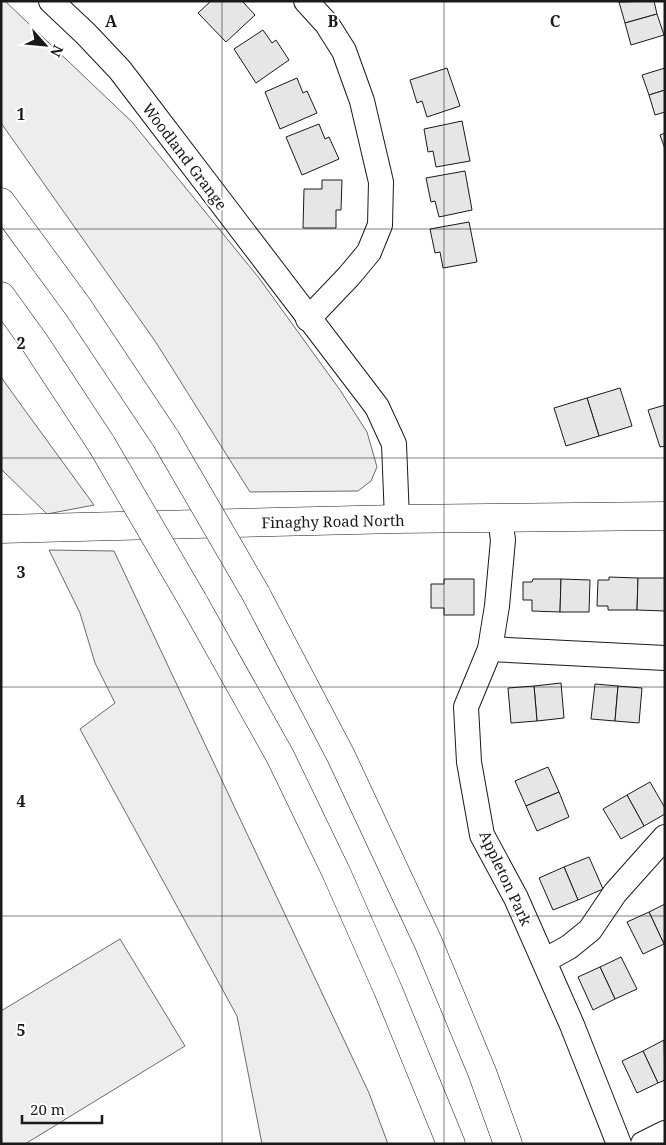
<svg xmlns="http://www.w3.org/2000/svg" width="666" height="1145" font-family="'Noto Serif',serif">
<rect width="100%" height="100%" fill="#fff"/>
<g fill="#ededed" stroke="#6a6a6a">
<polygon points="1,1 5,1 132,122 259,278 340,390 367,432 377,467 371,481 358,491 250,492 155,341 1,123"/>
<polygon points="1,377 24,409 94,505 47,514 1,469"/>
<polygon points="49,550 114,551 369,1093 388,1144 262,1144 237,1016 80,729 115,703 95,663 80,613"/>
<polygon points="120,939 185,1046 25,1144 1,1144 1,1011"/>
</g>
<g fill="#e6e6e6" stroke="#1a1a1a">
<polygon points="211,1 242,1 255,15 226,42 198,13"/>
<polygon points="654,1 657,14 625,23 619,2"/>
<polygon points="657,14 664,35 631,45 625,23"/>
<polygon points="263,30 272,43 276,40 289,60 256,83 234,49"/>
<polygon points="447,68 460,106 427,117 422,101 417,103 410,80"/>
<polygon points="665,68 665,90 649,95 642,75"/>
<polygon points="297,78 303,93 307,91 317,113 280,129 265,92"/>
<polygon points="665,90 665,112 655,115 649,95"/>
<polygon points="462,121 470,161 436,167 433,151 428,152 424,129"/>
<polygon points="319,124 325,139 329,137 339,159 302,175 286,137"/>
<polygon points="665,133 665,149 660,135"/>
<polygon points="465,171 472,210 439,217 435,201 431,202 426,178"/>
<polygon points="322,180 342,180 341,210 336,210 336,228 303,228 304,189 322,189"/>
<polygon points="469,222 477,262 443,268 440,252 435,253 430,229"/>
<polygon points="620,388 632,426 599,436 587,398"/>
<polygon points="587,398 599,436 566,446 554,408"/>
<polygon points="665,405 665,446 660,447 648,410"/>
<polygon points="609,577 638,578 637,610 608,610 608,606 597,606 598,580 609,580"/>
<polygon points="638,578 665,578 665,611 637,610"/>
<polygon points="444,579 474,579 474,615 444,615 444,608 431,608 431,584 444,584"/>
<polygon points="533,579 561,579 560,612 532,611 532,600 523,600 523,582 532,582"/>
<polygon points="561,579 590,580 589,612 560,612"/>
<polygon points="561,683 564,718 537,721 534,686"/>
<polygon points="595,684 618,686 615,721 591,719"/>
<polygon points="534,686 537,721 511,723 508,688"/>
<polygon points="618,686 642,688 639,723 615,721"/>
<polygon points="548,767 559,792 526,806 515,781"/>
<polygon points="650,782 665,808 665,814 644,826 627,795"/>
<polygon points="559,792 569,817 537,831 526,806"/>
<polygon points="627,795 644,826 621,839 603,809"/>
<polygon points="589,857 603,889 578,900 564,867"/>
<polygon points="564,867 578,900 553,910 539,878"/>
<polygon points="665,904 665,944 664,944 649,912"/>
<polygon points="649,912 664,944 643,954 627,922"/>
<polygon points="621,957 637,989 615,999 600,967"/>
<polygon points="600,967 615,999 593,1010 578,977"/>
<polygon points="664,1040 665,1080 658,1083 643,1051"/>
<polygon points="643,1051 658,1083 637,1093 622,1061"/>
</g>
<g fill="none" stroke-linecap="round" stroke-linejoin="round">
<defs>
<g id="street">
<polyline points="51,1 86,34 120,70 377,407 394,444 397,519"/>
<polyline points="306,1 327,24 344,51 362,101 381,182 380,225 369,252 349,276 308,319"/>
<polyline points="500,519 503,540 497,606 490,649 466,707 469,762 482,835 516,898 572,1025 619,1144"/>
<polyline points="490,649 665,658"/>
<polyline points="544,961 569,947 590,930 615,893 665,837"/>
<polyline points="643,1144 665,1133"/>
</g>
<polyline id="secondary" points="1,529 397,519 665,516"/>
<g id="highway">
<polyline points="1,202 78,307 166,439"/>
<polyline points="1,296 35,343 102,445"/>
<polyline points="256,594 341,756 428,942 482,1072 508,1144"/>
<polyline points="193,601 280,756 336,872 388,990 451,1144"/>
</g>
</defs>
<use href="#street" stroke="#1a1a1a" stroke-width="26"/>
<use href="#secondary" stroke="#1a1a1a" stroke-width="29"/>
<use href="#highway" stroke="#1a1a1a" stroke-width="29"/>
<use href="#street" stroke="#fff" stroke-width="24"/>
<use href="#secondary" stroke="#fff" stroke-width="28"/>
<use href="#highway" stroke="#fff" stroke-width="28"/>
<defs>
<g id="highway-bridge">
<polyline points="166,439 256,594"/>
<polyline points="102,445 193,601"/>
</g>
</defs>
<use href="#highway-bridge" stroke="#1a1a1a" stroke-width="29" stroke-linecap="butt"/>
<use href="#highway-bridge" stroke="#fff" stroke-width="28"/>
</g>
<path fill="none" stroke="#1a1a1a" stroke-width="1" stroke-opacity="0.55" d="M222 1V1144M444 1V1144M1 229H665M1 458H665M1 687H665M1 916H665"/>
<g text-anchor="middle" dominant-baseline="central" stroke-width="4" stroke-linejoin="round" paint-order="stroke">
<g font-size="15" fill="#1a1a1a" stroke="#fff">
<text transform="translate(185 156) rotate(53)">Woodland Grange</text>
<text transform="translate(333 521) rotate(-1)">Finaghy Road North</text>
<text transform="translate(506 878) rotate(65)">Appleton Park</text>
</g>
</g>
<g font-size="16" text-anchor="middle" font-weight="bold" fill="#1a1a1a" stroke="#fff" stroke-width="4" stroke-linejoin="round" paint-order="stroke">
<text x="111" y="27">A</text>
<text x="333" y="27">B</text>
<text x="555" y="27">C</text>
<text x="21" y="120">1</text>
<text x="21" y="349">2</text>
<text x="21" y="578">3</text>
<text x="21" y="807">4</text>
<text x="21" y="1036">5</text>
</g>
<rect width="666" height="1145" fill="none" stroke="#1a1a1a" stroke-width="5"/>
<g transform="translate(45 45) rotate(117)" stroke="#ffffff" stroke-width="4" paint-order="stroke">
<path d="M0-4L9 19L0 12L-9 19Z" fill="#1a1a1a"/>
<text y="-8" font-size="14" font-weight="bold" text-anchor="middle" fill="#1a1a1a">N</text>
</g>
<path d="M22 1115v8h80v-8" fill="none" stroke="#1a1a1a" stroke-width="2.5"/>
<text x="30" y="1115" font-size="15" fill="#1a1a1a" stroke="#ffffff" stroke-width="4" paint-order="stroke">20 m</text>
</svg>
